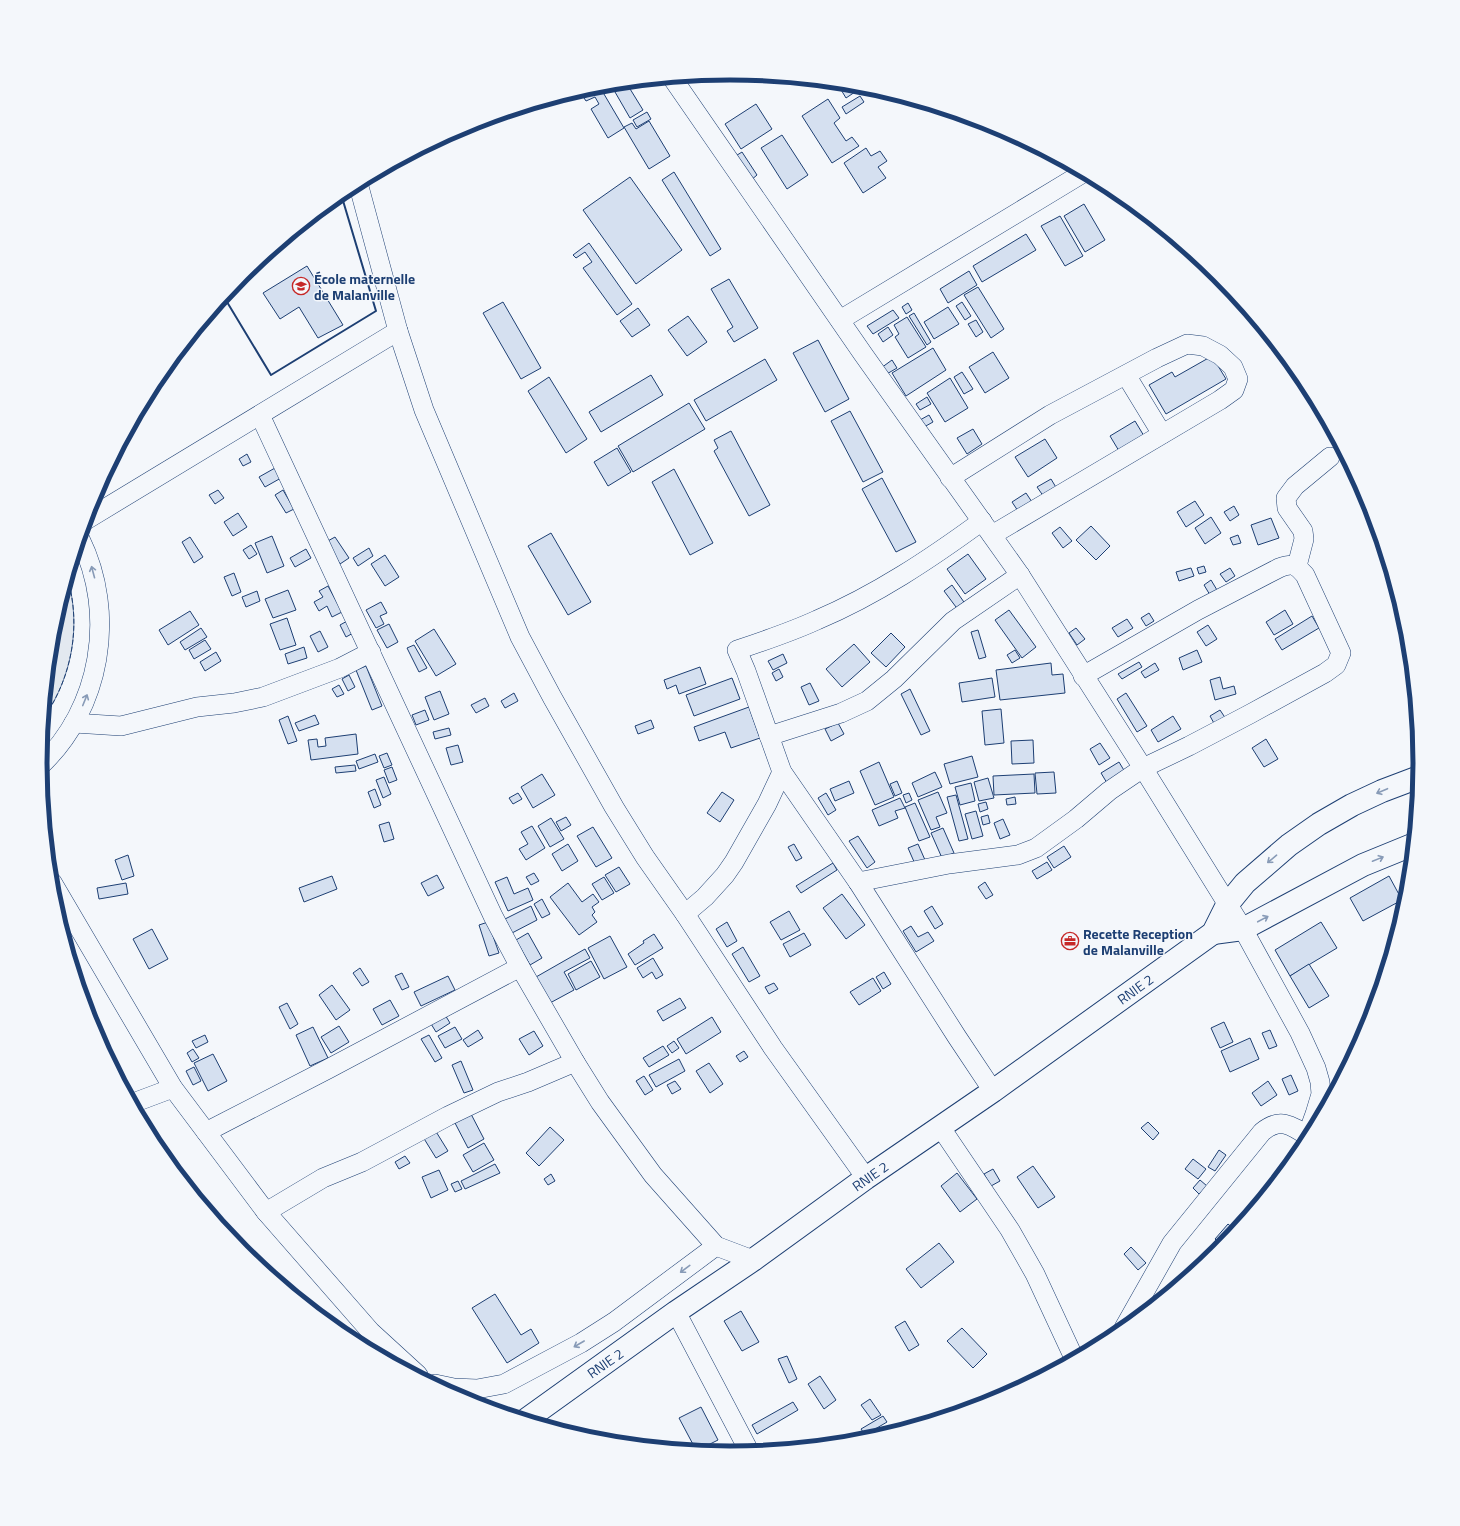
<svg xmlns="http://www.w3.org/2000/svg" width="1460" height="1526" font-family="'Titillium Web',sans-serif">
<rect width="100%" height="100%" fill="#f4f7fb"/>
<path fill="#e3e9f0" stroke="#687fa3" d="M68 580C81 626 72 676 45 716L53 628Z"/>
<g fill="#d5e0f0" stroke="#1d3f73">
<polygon points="627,84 643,110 630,118 615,92"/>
<polygon points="845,84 864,86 846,98 840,88"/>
<polygon points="601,89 624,128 608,138 591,109 599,104 595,97 586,101 584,98"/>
<polygon points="860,96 864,102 846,114 842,107"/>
<polygon points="828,99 840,118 834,123 846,141 852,137 859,146 832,163 802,116"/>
<polygon points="756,104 772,129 741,149 725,124"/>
<polygon points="647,112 651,119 637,127 633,120"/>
<polygon points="649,121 670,156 649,169 624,127 632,123 636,129"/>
<polygon points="782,135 808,175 787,189 761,148"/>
<polygon points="866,148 871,156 880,151 887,161 878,167 886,178 863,193 844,163"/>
<polygon points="742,152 757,175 750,181 734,157"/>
<polygon points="674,172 721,249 710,256 662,180"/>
<polygon points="630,177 682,250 636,284 583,210"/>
<polygon points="1084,204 1105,240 1085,252 1064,216"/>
<polygon points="1060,216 1083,256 1065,266 1041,226"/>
<polygon points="1026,234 1036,250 982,282 973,266"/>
<polygon points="589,243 632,304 617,315 583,268 592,262 585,252 576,258 573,255"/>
<polygon points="307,266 343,325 318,338 299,307 280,319 263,293"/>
<polygon points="969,271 977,285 948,303 940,289"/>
<polygon points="729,279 758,328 734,342 727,331 733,327 711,289"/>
<polygon points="978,287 1004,329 991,338 964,295"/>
<polygon points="503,302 541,368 521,379 483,313"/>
<polygon points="962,302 971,316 965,320 956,306"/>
<polygon points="908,303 912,310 906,314 902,307"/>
<polygon points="948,307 959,324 934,339 924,322"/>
<polygon points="638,308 650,325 632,337 620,321"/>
<polygon points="893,310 899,318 873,334 867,326"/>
<polygon points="914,313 931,342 927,345 909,316"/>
<polygon points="688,316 707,342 687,356 668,330"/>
<polygon points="907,317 926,347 908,358 895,337 899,334 894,325"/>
<polygon points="976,320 983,332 976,337 968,324"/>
<polygon points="888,327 893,335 883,342 878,334"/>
<polygon points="818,340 849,399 825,412 793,353"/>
<polygon points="933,348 946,370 906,396 892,373"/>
<polygon points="993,352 1009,378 985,393 969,367"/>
<polygon points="1212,356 1226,379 1166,414 1149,385 1172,372 1175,377"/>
<polygon points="765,359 777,380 706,421 694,400"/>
<polygon points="892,360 897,368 885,375 881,368"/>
<polygon points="962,372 973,389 964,394 954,377"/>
<polygon points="651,375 663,395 601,432 589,412"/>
<polygon points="549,377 587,439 566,453 528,391"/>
<polygon points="950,378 968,408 945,422 927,393"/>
<polygon points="927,397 931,404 920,410 916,404"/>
<polygon points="689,403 705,429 633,472 618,446"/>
<polygon points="850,411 883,472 863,482 831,421"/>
<polygon points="929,415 933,422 924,427 920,420"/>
<polygon points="1135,421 1144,436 1119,451 1110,436"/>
<polygon points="973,429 982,444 967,454 957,438"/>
<polygon points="731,431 770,505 749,516 714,451 718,448 714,440"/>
<polygon points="1045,439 1057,458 1028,477 1015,457"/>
<polygon points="617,448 631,472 608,486 594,462"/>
<polygon points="247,454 251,462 243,466 239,459"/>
<polygon points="275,468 281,478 265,487 259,477"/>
<polygon points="674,469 713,543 690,555 652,482"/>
<polygon points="882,478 916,542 896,552 862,489"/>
<polygon points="1051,479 1057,489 1044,497 1037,487"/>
<polygon points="218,490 224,498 215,504 209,495"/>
<polygon points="283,490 294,509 286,513 275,495"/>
<polygon points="1026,493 1032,502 1018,511 1012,502"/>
<polygon points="1195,501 1204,515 1186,527 1177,512"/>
<polygon points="1234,506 1239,515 1230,521 1224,512"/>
<polygon points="238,513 247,527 233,536 224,522"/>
<polygon points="1211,517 1221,533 1205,544 1195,528"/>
<polygon points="1271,518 1279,538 1258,545 1251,525"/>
<polygon points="1091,526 1110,546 1096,560 1076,540"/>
<polygon points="1060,527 1072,541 1063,548 1052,533"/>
<polygon points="551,533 591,602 568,615 528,546"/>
<polygon points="1238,535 1241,543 1233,545 1230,538"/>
<polygon points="272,536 284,566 267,573 255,543"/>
<polygon points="190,537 203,557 194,563 182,542"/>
<polygon points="335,537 349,558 340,564 326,542"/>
<polygon points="251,545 257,554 249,559 243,550"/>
<polygon points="369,548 373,556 358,566 353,558"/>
<polygon points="306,549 311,558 295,567 290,558"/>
<polygon points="968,554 986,579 965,594 947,569"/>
<polygon points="385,555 399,577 385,586 371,564"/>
<polygon points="1204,566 1206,572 1199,574 1197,568"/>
<polygon points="1191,568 1194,576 1179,581 1176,572"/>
<polygon points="1230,568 1235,576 1226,582 1220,574"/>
<polygon points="234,573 241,592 232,596 224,577"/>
<polygon points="1211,580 1217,590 1210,595 1204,585"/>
<polygon points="952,585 966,605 959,611 944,591"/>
<polygon points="328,586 342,612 332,617 327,606 319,611 314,602 323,597 319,591"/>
<polygon points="288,590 296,610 273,618 265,599"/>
<polygon points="257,591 260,601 246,607 242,597"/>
<polygon points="381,602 387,613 380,616 384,624 376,628 366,610"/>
<polygon points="1009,610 1036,647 1022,658 995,620"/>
<polygon points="1285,610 1293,624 1274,635 1266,622"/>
<polygon points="190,611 199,625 168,645 159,630"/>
<polygon points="1149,613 1154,621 1146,626 1141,618"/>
<polygon points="1312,616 1319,628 1282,650 1275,639"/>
<polygon points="287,618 296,645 280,650 270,624"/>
<polygon points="1127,619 1133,628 1118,637 1112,628"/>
<polygon points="349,620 355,632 346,637 340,625"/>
<polygon points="389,624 398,642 387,648 377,630"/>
<polygon points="1208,625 1217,639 1206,646 1197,632"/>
<polygon points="201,628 207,637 185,650 180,642"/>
<polygon points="1076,628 1085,639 1077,645 1069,633"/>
<polygon points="434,629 456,664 436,676 415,641"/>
<polygon points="978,630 986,657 979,659 971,632"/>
<polygon points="320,631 328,647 318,652 310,636"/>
<polygon points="891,633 905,647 886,667 871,653"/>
<polygon points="205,640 211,649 194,659 189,650"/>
<polygon points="854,644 870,662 842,687 826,669"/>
<polygon points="414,645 427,668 419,672 407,648"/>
<polygon points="304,647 307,658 288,664 285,654"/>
<polygon points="1015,650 1020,658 1012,663 1007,655"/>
<polygon points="1197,650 1202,662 1183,670 1179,658"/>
<polygon points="216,652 221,661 205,671 200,662"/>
<polygon points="783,654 787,663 773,670 768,661"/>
<polygon points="1139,662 1142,667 1122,679 1118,674"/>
<polygon points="1051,663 1052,675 1063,674 1065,693 1000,700 996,670"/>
<polygon points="1155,663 1159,670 1145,678 1141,672"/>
<polygon points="366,666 382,706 372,710 356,670"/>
<polygon points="700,667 706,684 679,694 676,685 667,689 664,680"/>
<polygon points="779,669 783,677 776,681 772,673"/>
<polygon points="349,675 355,687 348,691 342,679"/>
<polygon points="1220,677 1223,689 1234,686 1236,694 1215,700 1210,680"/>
<polygon points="732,678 740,699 694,716 686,695"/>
<polygon points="992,678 995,697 962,702 959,683"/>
<polygon points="810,683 819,701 809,705 801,687"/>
<polygon points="339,685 344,694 337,697 332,689"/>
<polygon points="910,689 930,731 921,735 901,694"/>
<polygon points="440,691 449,714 434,720 425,697"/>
<polygon points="514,693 518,701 505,708 501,701"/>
<polygon points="1126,693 1147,726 1137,732 1117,699"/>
<polygon points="485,698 489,706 476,713 471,705"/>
<polygon points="749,707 760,738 731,748 725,732 699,741 694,727"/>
<polygon points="1001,709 1004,743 985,745 982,711"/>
<polygon points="425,710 429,720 416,725 412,715"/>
<polygon points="1220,710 1226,719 1215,725 1210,716"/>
<polygon points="315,715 319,724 299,731 295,723"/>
<polygon points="288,716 297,741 288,744 279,720"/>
<polygon points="1173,716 1181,729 1158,742 1151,730"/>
<polygon points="651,720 654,728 638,734 635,726"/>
<polygon points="838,723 844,734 831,741 825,729"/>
<polygon points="449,728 451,735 435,739 433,732"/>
<polygon points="356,734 358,754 311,760 308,740 317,739 318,747 326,746 325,738"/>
<polygon points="1266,739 1278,759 1264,767 1252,748"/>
<polygon points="1033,740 1034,763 1012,764 1011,741"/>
<polygon points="1100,743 1110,758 1099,765 1090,749"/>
<polygon points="458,745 463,762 451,765 446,748"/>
<polygon points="387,753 392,765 384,768 379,756"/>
<polygon points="375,754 378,762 359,769 356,761"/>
<polygon points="972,756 978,777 950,784 944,764"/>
<polygon points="879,762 894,797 875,805 860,771"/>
<polygon points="1119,762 1125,772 1107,783 1101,773"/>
<polygon points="355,765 356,771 336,773 335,767"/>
<polygon points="392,767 397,780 389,783 384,770"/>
<polygon points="935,772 942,787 918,797 912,783"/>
<polygon points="1054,772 1056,793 1037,794 1035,773"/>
<polygon points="542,774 555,795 533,808 521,787"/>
<polygon points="1034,774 1035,793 994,795 993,776"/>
<polygon points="384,777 391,794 383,798 376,780"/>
<polygon points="988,778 994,798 979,801 974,782"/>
<polygon points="849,781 854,793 835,801 830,789"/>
<polygon points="897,781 902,793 895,796 890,784"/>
<polygon points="971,783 975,801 960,805 955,787"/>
<polygon points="375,789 381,805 374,808 368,792"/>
<polygon points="722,792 734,800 720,822 707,813"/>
<polygon points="938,792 947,813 936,817 940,827 931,830 918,800"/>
<polygon points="518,793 522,799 513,804 509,798"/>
<polygon points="826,793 836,810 828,815 818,798"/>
<polygon points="909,793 912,800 906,803 903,795"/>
<polygon points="956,795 968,839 959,841 947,797"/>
<polygon points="1015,797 1016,804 1007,805 1006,799"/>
<polygon points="900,798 905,808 895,811 898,818 879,826 872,810"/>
<polygon points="986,802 988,809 980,812 978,804"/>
<polygon points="915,803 930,837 919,841 905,807"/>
<polygon points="976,811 983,836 972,839 965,814"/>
<polygon points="988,815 990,823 983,825 981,817"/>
<polygon points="566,817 571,825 561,831 556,822"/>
<polygon points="551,818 564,839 550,847 538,826"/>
<polygon points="1003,819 1010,835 1000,839 994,823"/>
<polygon points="389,822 394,839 384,842 379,825"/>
<polygon points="532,826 545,848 526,860 519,849 528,844 521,832"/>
<polygon points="593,827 612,858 596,867 577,836"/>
<polygon points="943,828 954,853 942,858 931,833"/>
<polygon points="858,836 875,862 867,868 849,841"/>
<polygon points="568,844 578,861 562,871 552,854"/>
<polygon points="794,844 802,858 796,861 788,847"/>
<polygon points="918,844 925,860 915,864 908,848"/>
<polygon points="1064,846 1071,857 1054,868 1047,857"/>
<polygon points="128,855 134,876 122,880 115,860"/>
<polygon points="1047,862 1052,870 1037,879 1032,871"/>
<polygon points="833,863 837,870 801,893 796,886"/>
<polygon points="619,867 630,884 616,892 605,875"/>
<polygon points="534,873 539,881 531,885 526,877"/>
<polygon points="437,875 444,888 428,896 421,883"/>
<polygon points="332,876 337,889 304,902 299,888"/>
<polygon points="1389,876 1402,900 1363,921 1350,898"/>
<polygon points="507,877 514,894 528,888 533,900 508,911 495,882"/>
<polygon points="604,877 614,893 602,900 592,884"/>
<polygon points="985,882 993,895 986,899 978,887"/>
<polygon points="126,883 128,894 99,899 97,888"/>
<polygon points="568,883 582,902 593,894 599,902 592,907 595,912 592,915 597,922 579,935 550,897"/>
<polygon points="842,894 865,925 846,939 823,908"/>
<polygon points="542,899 550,914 542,918 534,904"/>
<polygon points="531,906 537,920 512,933 505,919"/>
<polygon points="932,906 943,924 935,929 924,911"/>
<polygon points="789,911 800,930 781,940 770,922"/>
<polygon points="488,922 499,953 489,956 479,925"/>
<polygon points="727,922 737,941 727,947 716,929"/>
<polygon points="1321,922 1337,948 1290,976 1275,950"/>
<polygon points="911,926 918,937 928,932 934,941 916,952 903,931"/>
<polygon points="152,929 168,959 149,969 133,939"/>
<polygon points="528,933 542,958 530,965 516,940"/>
<polygon points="804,933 811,945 790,957 783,944"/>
<polygon points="654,934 663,948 635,965 628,954 644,943 643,941"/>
<polygon points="610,936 627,967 604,979 588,948"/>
<polygon points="743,947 760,976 749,982 732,954"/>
<polygon points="585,949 590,958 564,972 574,990 550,1003 536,977"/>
<polygon points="653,958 663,975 656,979 652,972 643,978 637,968"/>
<polygon points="591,961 600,977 576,990 568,974"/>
<polygon points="1309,964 1329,996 1309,1008 1290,976"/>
<polygon points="360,968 369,982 362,986 353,973"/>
<polygon points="884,972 891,984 883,989 876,977"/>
<polygon points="402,973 409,987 402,990 395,976"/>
<polygon points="448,976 455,990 421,1006 414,992"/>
<polygon points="873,978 881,991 859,1005 850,992"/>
<polygon points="774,983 778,989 769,994 765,987"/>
<polygon points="332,985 350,1010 336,1020 319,995"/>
<polygon points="680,998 686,1008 663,1021 657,1011"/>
<polygon points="390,1000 399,1016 382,1025 373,1009"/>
<polygon points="287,1003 298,1024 290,1029 279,1007"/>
<polygon points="439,1005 450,1023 436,1032 425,1014"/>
<polygon points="712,1017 721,1032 686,1054 677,1039"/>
<polygon points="1224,1022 1233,1042 1220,1048 1211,1028"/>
<polygon points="339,1026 349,1042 331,1053 321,1037"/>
<polygon points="313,1027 328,1058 310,1066 296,1035"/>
<polygon points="455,1027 462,1039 445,1048 438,1036"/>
<polygon points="478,1030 483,1038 468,1047 463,1040"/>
<polygon points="1270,1030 1277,1046 1269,1049 1262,1033"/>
<polygon points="534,1031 543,1046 529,1055 519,1039"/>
<polygon points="205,1035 208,1042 196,1048 192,1041"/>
<polygon points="429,1035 442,1058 435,1062 421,1039"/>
<polygon points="1250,1038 1259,1059 1230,1072 1221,1051"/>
<polygon points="674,1041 679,1048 672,1053 667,1046"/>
<polygon points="663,1046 669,1055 649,1067 643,1058"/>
<polygon points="193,1049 199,1058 192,1062 187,1053"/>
<polygon points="744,1051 748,1057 740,1062 736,1056"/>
<polygon points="213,1054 227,1081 208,1091 194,1063"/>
<polygon points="679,1059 685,1071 656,1087 649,1075"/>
<polygon points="461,1061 473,1090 464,1093 452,1065"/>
<polygon points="709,1063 723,1084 710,1093 696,1071"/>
<polygon points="194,1067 201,1081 193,1085 186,1071"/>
<polygon points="1291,1075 1298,1091 1289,1095 1282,1079"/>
<polygon points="644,1076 653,1090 645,1095 636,1081"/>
<polygon points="675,1081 681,1089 672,1094 667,1085"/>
<polygon points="1268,1081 1277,1095 1261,1106 1252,1093"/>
<polygon points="471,1114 484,1139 468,1148 455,1123"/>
<polygon points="1148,1122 1159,1133 1153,1140 1141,1128"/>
<polygon points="550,1127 564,1140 539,1166 526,1153"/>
<polygon points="435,1130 448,1151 436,1158 423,1137"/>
<polygon points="484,1143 494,1160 473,1172 463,1155"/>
<polygon points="1219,1150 1226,1155 1215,1171 1208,1167"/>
<polygon points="405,1156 410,1163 399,1169 395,1162"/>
<polygon points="1193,1159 1206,1169 1198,1179 1185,1169"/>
<polygon points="495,1164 500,1173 465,1189 461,1181"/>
<polygon points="1033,1166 1055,1197 1038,1208 1017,1177"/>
<polygon points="993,1169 1000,1181 991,1186 984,1174"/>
<polygon points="439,1170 448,1190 431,1198 422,1177"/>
<polygon points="957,1173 977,1199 960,1212 941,1186"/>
<polygon points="551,1174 555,1181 548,1185 544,1179"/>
<polygon points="1200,1180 1207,1186 1199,1194 1193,1188"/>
<polygon points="458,1181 462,1189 455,1192 451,1184"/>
<polygon points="1228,1224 1235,1230 1221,1245 1215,1239"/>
<polygon points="939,1243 954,1262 921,1288 906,1269"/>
<polygon points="1131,1247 1146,1263 1138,1270 1124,1254"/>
<polygon points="495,1294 521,1335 531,1329 539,1343 507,1363 472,1308"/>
<polygon points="741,1311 759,1342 742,1351 724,1321"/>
<polygon points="905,1321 919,1345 909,1351 895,1327"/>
<polygon points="962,1328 987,1354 973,1368 947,1341"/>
<polygon points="787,1356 797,1379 789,1383 778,1359"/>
<polygon points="820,1376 836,1400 824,1409 808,1384"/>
<polygon points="870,1399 881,1415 872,1420 861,1405"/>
<polygon points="793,1402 798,1410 757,1434 752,1425"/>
<polygon points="701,1407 718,1440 698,1450 696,1450 679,1418"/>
<polygon points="883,1416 887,1422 865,1435 861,1429"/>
</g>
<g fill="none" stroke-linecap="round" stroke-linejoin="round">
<defs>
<g id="minor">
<polyline points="673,79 863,354 1020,575 1143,768 1243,929 1300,1033 1316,1068 1320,1082 1321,1094 1315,1114 1307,1136"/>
<polyline points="358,183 398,331 424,410 520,637 552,697 614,807 645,857 685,914 773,1048 866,1178"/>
<polyline points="840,320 1083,173"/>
<polyline points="1126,375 1162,434"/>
<polyline points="260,415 493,916 520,967 575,1062 600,1102 653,1175 716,1246 753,1260"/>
<polyline points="950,478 1050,415 1157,358 1187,344 1203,346 1220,355 1233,367 1238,379 1234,390 1220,400 992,535"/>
<polyline points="86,520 398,331"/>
<path d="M982 521C930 559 876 595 817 620 791 632 764 641 737 650L746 671 782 772 858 882 957 1037 993 1091"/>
<polyline points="1297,566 1304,539 1303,531 1287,508 1286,498 1295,486 1330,457"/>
<polyline points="74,723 121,726 197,707 234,703 263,697 340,668 371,652"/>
<polyline points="769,736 841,713 867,701 894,679 953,621 1020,575"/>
<path d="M40 766C101 709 117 614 80 539"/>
<polyline points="52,882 173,1088 266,1212 371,1332 418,1375"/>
<path d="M858 882 949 864 1018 855 1036 848 1076 819 1109 791 1143 768 1189 746 1250 714 1325 673 1336 665 1341 653 1305 575C1295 564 1293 563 1279 568L1198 610 1083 676"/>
<polyline points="685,914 705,897 725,875 734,862 767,804 782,772"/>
<polyline points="133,1103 173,1088"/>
<polyline points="941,1128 1010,1230 1035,1274 1074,1358"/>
<polyline points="206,1132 328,1069 520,967"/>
<polyline points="266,1212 323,1178 362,1162 448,1116 498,1092 528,1082 575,1062"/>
<polyline points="676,1312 749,1451"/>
<path d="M1124 1328 1172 1243 1262 1132C1280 1117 1291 1125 1309 1137"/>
<polyline points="435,1384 454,1388 477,1389 504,1384 581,1343 614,1322 716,1246"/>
</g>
<g id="major">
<polyline points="1213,933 1243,929 1363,865 1412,845"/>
<polyline points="527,1419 676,1312 753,1260 866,1178 993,1091 1213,933 1227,905 1245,883 1289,845 1319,824 1352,805 1382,791 1419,777"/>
</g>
</defs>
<use href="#minor" stroke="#1d3f73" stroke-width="20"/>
<use href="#major" stroke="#1d3f73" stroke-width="24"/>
<use href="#minor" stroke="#f4f7fb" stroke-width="19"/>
<use href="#major" stroke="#f4f7fb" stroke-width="22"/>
<path stroke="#1d3f73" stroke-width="1" stroke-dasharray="5 2" stroke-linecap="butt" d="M45 716C72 676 81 626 68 580"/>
<polyline stroke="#1d3f73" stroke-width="2" points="224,297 271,375 376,311 341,194"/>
</g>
<defs><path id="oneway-shaft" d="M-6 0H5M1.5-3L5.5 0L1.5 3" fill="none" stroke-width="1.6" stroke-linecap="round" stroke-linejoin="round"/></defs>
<g stroke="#889bb7">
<use href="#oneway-shaft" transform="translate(93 572) rotate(-105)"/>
<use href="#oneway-shaft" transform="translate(85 700) rotate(-68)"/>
<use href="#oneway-shaft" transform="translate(1382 791) rotate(157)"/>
<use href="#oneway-shaft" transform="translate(1272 859) rotate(140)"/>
<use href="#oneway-shaft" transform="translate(1378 859) rotate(-22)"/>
<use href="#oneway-shaft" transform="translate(1263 919) rotate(-28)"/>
<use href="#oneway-shaft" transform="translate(685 1269) rotate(143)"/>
<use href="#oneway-shaft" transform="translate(579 1344) rotate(150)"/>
</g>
<defs>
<symbol id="school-ring" viewBox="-11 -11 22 22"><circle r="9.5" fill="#f4f7fb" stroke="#c62828" stroke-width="1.5"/><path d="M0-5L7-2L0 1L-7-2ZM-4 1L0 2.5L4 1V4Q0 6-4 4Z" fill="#c62828"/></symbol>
<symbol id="office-ring" viewBox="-11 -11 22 22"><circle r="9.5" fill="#f4f7fb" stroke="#c62828" stroke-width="1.5"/><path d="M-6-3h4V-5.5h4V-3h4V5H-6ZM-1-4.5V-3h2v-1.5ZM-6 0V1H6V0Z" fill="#c62828"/></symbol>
</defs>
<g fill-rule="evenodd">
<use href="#school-ring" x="291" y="276" width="20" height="20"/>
<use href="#office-ring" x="1060" y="931" width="20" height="20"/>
</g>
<g text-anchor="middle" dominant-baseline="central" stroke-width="3" stroke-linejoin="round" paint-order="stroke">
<g font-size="14" font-weight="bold" fill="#1d3f73" stroke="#f4f7fb" text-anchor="start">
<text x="314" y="278">École maternelle<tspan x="314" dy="16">de Malanville</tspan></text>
<text x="1083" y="933">Recette Reception<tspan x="1083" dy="16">de Malanville</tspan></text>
</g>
<g font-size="14" fill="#1d3f73" stroke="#f4f7fb">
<text transform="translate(1135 989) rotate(-36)">RNIE 2</text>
<text transform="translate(870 1176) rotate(-35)">RNIE 2</text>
<text transform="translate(605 1363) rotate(-35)">RNIE 2</text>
</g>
</g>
<path d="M0 0H1460V1526H0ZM47 763a683 683 0 1 1 1366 0a683 683 0 1 1-1366 0Z" fill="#f4f7fb" fill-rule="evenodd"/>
<path fill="none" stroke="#1d3f73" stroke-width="5" d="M47 763a683 683 0 1 1 1366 0a683 683 0 1 1-1366 0Z"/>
</svg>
